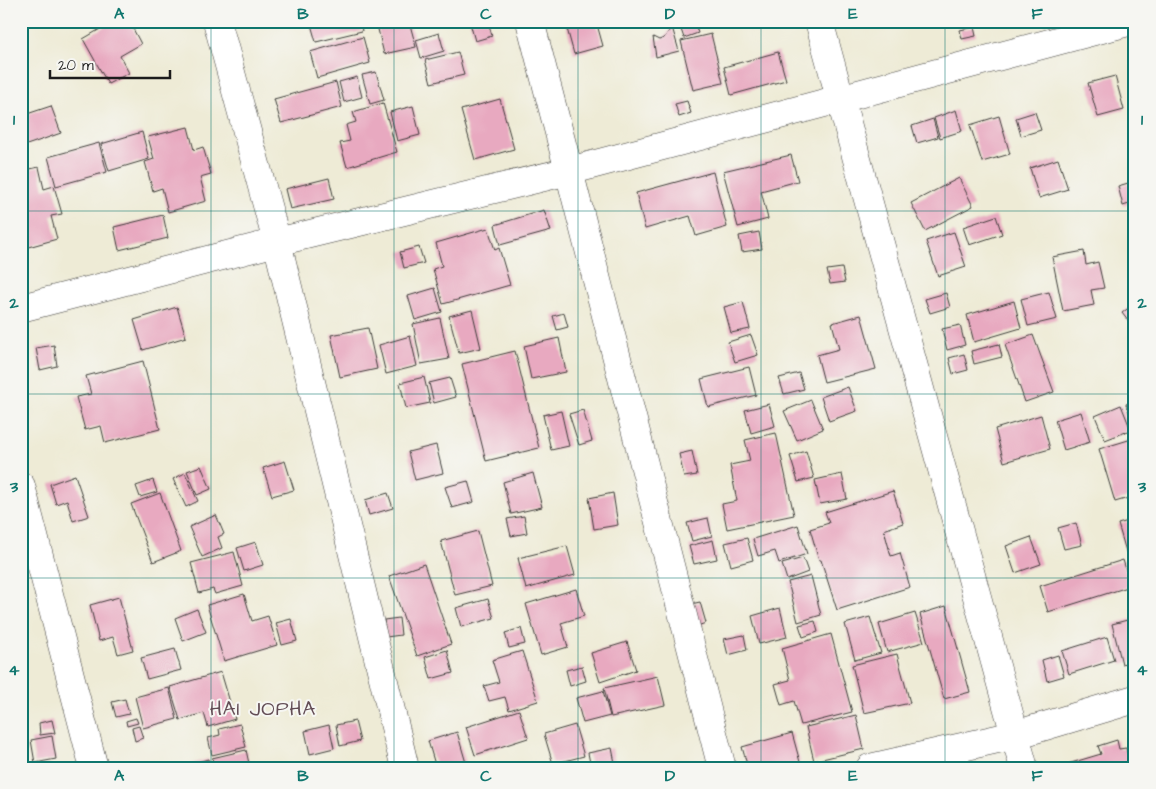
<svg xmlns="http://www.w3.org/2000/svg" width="1156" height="789" font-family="'Architects Daughter',sans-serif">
<rect width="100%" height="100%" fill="#f6f6f2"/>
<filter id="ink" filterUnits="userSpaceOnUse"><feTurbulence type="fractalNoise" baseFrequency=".02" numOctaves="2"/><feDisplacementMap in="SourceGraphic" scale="10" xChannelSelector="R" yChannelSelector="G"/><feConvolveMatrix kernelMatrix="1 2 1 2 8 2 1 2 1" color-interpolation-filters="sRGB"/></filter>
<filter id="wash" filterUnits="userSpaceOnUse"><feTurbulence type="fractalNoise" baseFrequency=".0096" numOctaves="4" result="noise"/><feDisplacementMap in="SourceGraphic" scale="20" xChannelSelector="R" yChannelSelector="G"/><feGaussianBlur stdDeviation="1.12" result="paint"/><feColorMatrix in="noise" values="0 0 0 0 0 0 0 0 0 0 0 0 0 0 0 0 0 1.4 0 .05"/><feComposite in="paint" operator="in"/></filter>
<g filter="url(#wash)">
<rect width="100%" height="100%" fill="#eeebd6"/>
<g id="blocks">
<g fill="#e8a9c0">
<polygon points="114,21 129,21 141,44 120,56 129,73 108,84 83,39"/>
<polygon points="310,21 360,21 362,31 316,42"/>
<polygon points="376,21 409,21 416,47 384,54"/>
<polygon points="476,21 488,21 492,36 475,41 470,23"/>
<polygon points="579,21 596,21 603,46 574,54 566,25"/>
<polygon points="678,21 694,21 698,33 684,38"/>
<polygon points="672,27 679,51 656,57 653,37 659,40 664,38"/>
<polygon points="974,27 976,36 962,39 960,30"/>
<polygon points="439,33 444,51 421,58 416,40"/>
<polygon points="711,34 723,83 693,90 681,41"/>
<polygon points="363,37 370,63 317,78 310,52"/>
<polygon points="458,52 464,75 431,83 425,60"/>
<polygon points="778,52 786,80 731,95 724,67"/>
<polygon points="376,72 384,100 370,104 362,75"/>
<polygon points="1115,76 1124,110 1098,117 1088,83"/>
<polygon points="357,77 362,97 344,102 339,82"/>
<polygon points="336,82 342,107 281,123 274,99"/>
<polygon points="500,99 514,149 475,160 461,110"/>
<polygon points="687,101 691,113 679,117 675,104"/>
<polygon points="383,103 397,152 347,167 340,143 350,141 346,125 356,122 353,112"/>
<polygon points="51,106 61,133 21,147 21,116"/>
<polygon points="413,106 420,135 397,141 390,112"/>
<polygon points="956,110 962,131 940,138 934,118"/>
<polygon points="1035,112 1041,130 1021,136 1016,118"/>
<polygon points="999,116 1010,154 982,162 970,125"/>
<polygon points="933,119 938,137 917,143 912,126"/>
<polygon points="188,127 194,150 203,147 211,174 200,177 206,201 168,212 162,188 153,191 145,162 154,159 148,137"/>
<polygon points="142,132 149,159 109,171 101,144"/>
<polygon points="99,143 107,172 56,186 48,157"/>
<polygon points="791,155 798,181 761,191 768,219 738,227 723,171"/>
<polygon points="1058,159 1068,189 1039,198 1030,168"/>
<polygon points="39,167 44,189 54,186 62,214 51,216 57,239 21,249 21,171"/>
<polygon points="713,172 727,227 696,236 690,216 645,229 636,193"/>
<polygon points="329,178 334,199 290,209 285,189"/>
<polygon points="959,178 973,206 925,231 911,203"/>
<polygon points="1135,181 1135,202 1123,206 1118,186"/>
<polygon points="544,210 551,231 500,245 495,225"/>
<polygon points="163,215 168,238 119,250 114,227"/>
<polygon points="996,216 1002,234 969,245 963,227"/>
<polygon points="488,228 495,250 499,248 510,285 443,304 433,269 442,266 436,243"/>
<polygon points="759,232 762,249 742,252 739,236"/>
<polygon points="954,232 966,267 938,276 926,241"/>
<polygon points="419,247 424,263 404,268 400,252"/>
<polygon points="1084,251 1086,265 1098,262 1104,288 1091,290 1094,305 1063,311 1052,257"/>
<polygon points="842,268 845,282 830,284 827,270"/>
<polygon points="435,288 442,312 415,320 408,296"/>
<polygon points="1049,292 1057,319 1028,326 1021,299"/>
<polygon points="946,293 950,307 930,313 925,299"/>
<polygon points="1014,301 1021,328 974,342 967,315"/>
<polygon points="743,302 750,329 731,333 724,307"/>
<polygon points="1135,303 1135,330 1122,313"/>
<polygon points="177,307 186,337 143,350 134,320"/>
<polygon points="472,310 481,348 459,353 449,316"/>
<polygon points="564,313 568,327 557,330 553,316"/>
<polygon points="861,315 876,369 824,382 817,355 839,349 832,323"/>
<polygon points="440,318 449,359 421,364 413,324"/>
<polygon points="960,325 965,345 947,350 942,329"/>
<polygon points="368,328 377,369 340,377 331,335"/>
<polygon points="751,335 758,355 735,362 728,342"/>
<polygon points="1033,335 1054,392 1025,402 1005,345"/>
<polygon points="410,336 417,366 386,374 379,345"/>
<polygon points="559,338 566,372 531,379 524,346"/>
<polygon points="999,344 1002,357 974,364 971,351"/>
<polygon points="54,345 57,366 40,370 36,348"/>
<polygon points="515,351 539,448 486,461 462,364"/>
<polygon points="964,354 968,370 953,374 949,358"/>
<polygon points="143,361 160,429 105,443 101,426 85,430 76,397 91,394 86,376"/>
<polygon points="749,367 756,395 708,407 701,379"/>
<polygon points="799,373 804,389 784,394 779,378"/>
<polygon points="424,377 430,403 406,408 400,383"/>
<polygon points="450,378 456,397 434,403 429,383"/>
<polygon points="848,387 857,411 829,421 821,397"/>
<polygon points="811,400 823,429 797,440 784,411"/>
<polygon points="1135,401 1135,420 1132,421 1126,404"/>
<polygon points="769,404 775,426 751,433 745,410"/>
<polygon points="1121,405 1131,430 1105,440 1095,416"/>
<polygon points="583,410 592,441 579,445 569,414"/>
<polygon points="561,411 569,446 551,450 543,415"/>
<polygon points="1081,412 1090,442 1064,450 1055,420"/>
<polygon points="1041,415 1050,449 1004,462 995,429"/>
<polygon points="776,433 794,515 727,529 722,504 737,501 730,465 750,461 745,440"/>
<polygon points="1135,438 1135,496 1115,502 1099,449"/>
<polygon points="436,445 443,473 415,480 408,452"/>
<polygon points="692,451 697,475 684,477 679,454"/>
<polygon points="806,451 814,478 798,482 790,456"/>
<polygon points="285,461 294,490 272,496 263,468"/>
<polygon points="201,466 211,489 197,495 187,471"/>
<polygon points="185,473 198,501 186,507 173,479"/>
<polygon points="533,473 542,507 511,514 503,482"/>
<polygon points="842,474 847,499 820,504 815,480"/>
<polygon points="75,475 89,516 73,521 67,500 56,504 50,484"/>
<polygon points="153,480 157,492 140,497 136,486"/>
<polygon points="468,481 474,502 452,508 445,487"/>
<polygon points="893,491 903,523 884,530 891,556 900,553 910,587 837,610 821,560 819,560 810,529 829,523 825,512"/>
<polygon points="160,493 181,551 153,562 131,504"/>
<polygon points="388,493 393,508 369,515 365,500"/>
<polygon points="613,493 618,525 594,529 589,498"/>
<polygon points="216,515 224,534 218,537 222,548 202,557 189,527"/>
<polygon points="524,516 527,533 511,536 507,519"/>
<polygon points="708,518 712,536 692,541 687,523"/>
<polygon points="1135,519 1135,553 1127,555 1118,524"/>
<polygon points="1076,523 1082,545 1064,549 1058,528"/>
<polygon points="798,525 807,554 779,563 775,551 758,556 753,539"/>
<polygon points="478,531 492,586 455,595 441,541"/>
<polygon points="1031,537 1041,564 1015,573 1006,546"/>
<polygon points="747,538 753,560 731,566 725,543"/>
<polygon points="713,540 717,559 694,564 689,546"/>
<polygon points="256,542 263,565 244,571 237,548"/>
<polygon points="567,546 575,575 526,589 518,558"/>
<polygon points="234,552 243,586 215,594 213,589 199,593 191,563"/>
<polygon points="803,558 808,572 787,580 782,564"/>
<polygon points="1123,560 1131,586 1048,612 1040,586"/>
<polygon points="424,564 451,644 417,656 389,576"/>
<polygon points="811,576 821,615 798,622 788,582"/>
<polygon points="576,589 584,616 561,623 568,647 541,655 526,604"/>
<polygon points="244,594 252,621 268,616 277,645 224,661 207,605"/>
<polygon points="119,597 133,650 118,654 113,637 99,641 90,605"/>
<polygon points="488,599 494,618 461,627 456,608"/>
<polygon points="700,602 706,623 697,626 691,604"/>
<polygon points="946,606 970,692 944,699 920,614"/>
<polygon points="780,608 787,637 759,644 752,616"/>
<polygon points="197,609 206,632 183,641 175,618"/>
<polygon points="915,613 924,642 887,652 879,624"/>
<polygon points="870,617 881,653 855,660 845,624"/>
<polygon points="399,618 401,635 386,637 384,620"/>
<polygon points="1135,618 1135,660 1122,664 1112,624"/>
<polygon points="291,619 297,641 282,645 276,623"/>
<polygon points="815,621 818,632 803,637 799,625"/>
<polygon points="521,628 525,644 509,648 505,633"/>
<polygon points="831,634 852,712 801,725 794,701 781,705 775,684 790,680 782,648"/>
<polygon points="744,635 747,650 728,655 724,639"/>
<polygon points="1107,637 1114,660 1069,674 1062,651"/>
<polygon points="627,642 636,670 600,682 591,653"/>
<polygon points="175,649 181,670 147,679 141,658"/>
<polygon points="447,650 453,673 431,679 425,657"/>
<polygon points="522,651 538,701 509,710 505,697 489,701 484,686 499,682 492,660"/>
<polygon points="897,654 910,703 864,713 852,665"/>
<polygon points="1058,655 1064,676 1047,681 1042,660"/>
<polygon points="582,666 586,681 570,686 566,670"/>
<polygon points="221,672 235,719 208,727 204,713 180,720 170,687"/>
<polygon points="658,676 665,705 611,717 604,688"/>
<polygon points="169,688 177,719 143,728 135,697"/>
<polygon points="603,691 610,716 583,723 576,698"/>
<polygon points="125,699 129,714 116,717 112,702"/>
<polygon points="519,710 528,738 475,755 466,727"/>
<polygon points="856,715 864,749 814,761 806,727"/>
<polygon points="136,718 138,723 127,726 126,721"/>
<polygon points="52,720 55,733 40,735 39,723"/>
<polygon points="355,721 360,741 340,746 336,725"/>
<polygon points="240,724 246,747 212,755 208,738 220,735 219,729"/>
<polygon points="329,725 334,748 310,754 305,731"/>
<polygon points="575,725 584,756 553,764 544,734"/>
<polygon points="139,726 143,738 135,741 132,728"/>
<polygon points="457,732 466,763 449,768 436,768 428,741"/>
<polygon points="792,733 800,762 780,768 748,768 742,747"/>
<polygon points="52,736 56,759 35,763 31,740"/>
<polygon points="1117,740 1119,749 1126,748 1131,768 1061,768 1061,766 1101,754 1098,746"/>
<polygon points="612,748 616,768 591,768 588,753"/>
<polygon points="246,750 250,768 215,768 212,758"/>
<polygon points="208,759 211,768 181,768 181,767"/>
</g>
</g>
</g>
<g filter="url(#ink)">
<use href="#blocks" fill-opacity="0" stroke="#3c3b38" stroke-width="1"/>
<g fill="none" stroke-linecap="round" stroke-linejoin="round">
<defs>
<g id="minor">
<polyline points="217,21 277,242 405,768"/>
<polyline points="530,21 569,171 722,768"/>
<polyline points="819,21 1024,768"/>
<polyline points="21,308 277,242 569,171 1132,21"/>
<polyline points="21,486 94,768"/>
<polyline points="870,768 1015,735 1135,699"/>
</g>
</defs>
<use href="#minor" stroke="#3c3b38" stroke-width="29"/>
<use href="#minor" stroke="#fff" stroke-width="28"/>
</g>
</g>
<path fill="none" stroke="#0f766e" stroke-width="1" stroke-opacity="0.55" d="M211 21V768M394 21V768M578 21V768M761 21V768M945 21V768M21 211H1135M21 394H1135M21 578H1135"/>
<g text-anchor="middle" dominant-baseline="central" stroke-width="4" stroke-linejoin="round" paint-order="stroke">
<g font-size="20" letter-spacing="1" fill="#634d55" stroke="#f6f6f2">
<text x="263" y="709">HAI JOPHA</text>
</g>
</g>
<rect width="1156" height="789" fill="none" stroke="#f6f6f2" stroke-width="55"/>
<path d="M50 70v8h120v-8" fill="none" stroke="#1c1c1c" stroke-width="2.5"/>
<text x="58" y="70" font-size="15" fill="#1c1c1c" stroke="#f6f6f2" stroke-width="4" paint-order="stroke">20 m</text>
<rect x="28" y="28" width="1100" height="734" fill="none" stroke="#0f766e" stroke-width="2"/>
<g font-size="16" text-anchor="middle" font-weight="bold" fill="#0f766e">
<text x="119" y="19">A</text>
<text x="303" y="19">B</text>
<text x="486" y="19">C</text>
<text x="670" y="19">D</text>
<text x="853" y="19">E</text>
<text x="1037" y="19">F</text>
<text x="14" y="125">1</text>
<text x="1142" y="125">1</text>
<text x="14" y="308">2</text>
<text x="1142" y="308">2</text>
<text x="14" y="492">3</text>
<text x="1142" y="492">3</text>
<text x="14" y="675">4</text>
<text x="1142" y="675">4</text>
<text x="119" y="781">A</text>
<text x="303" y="781">B</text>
<text x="486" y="781">C</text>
<text x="670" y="781">D</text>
<text x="853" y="781">E</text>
<text x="1037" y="781">F</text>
</g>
</svg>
